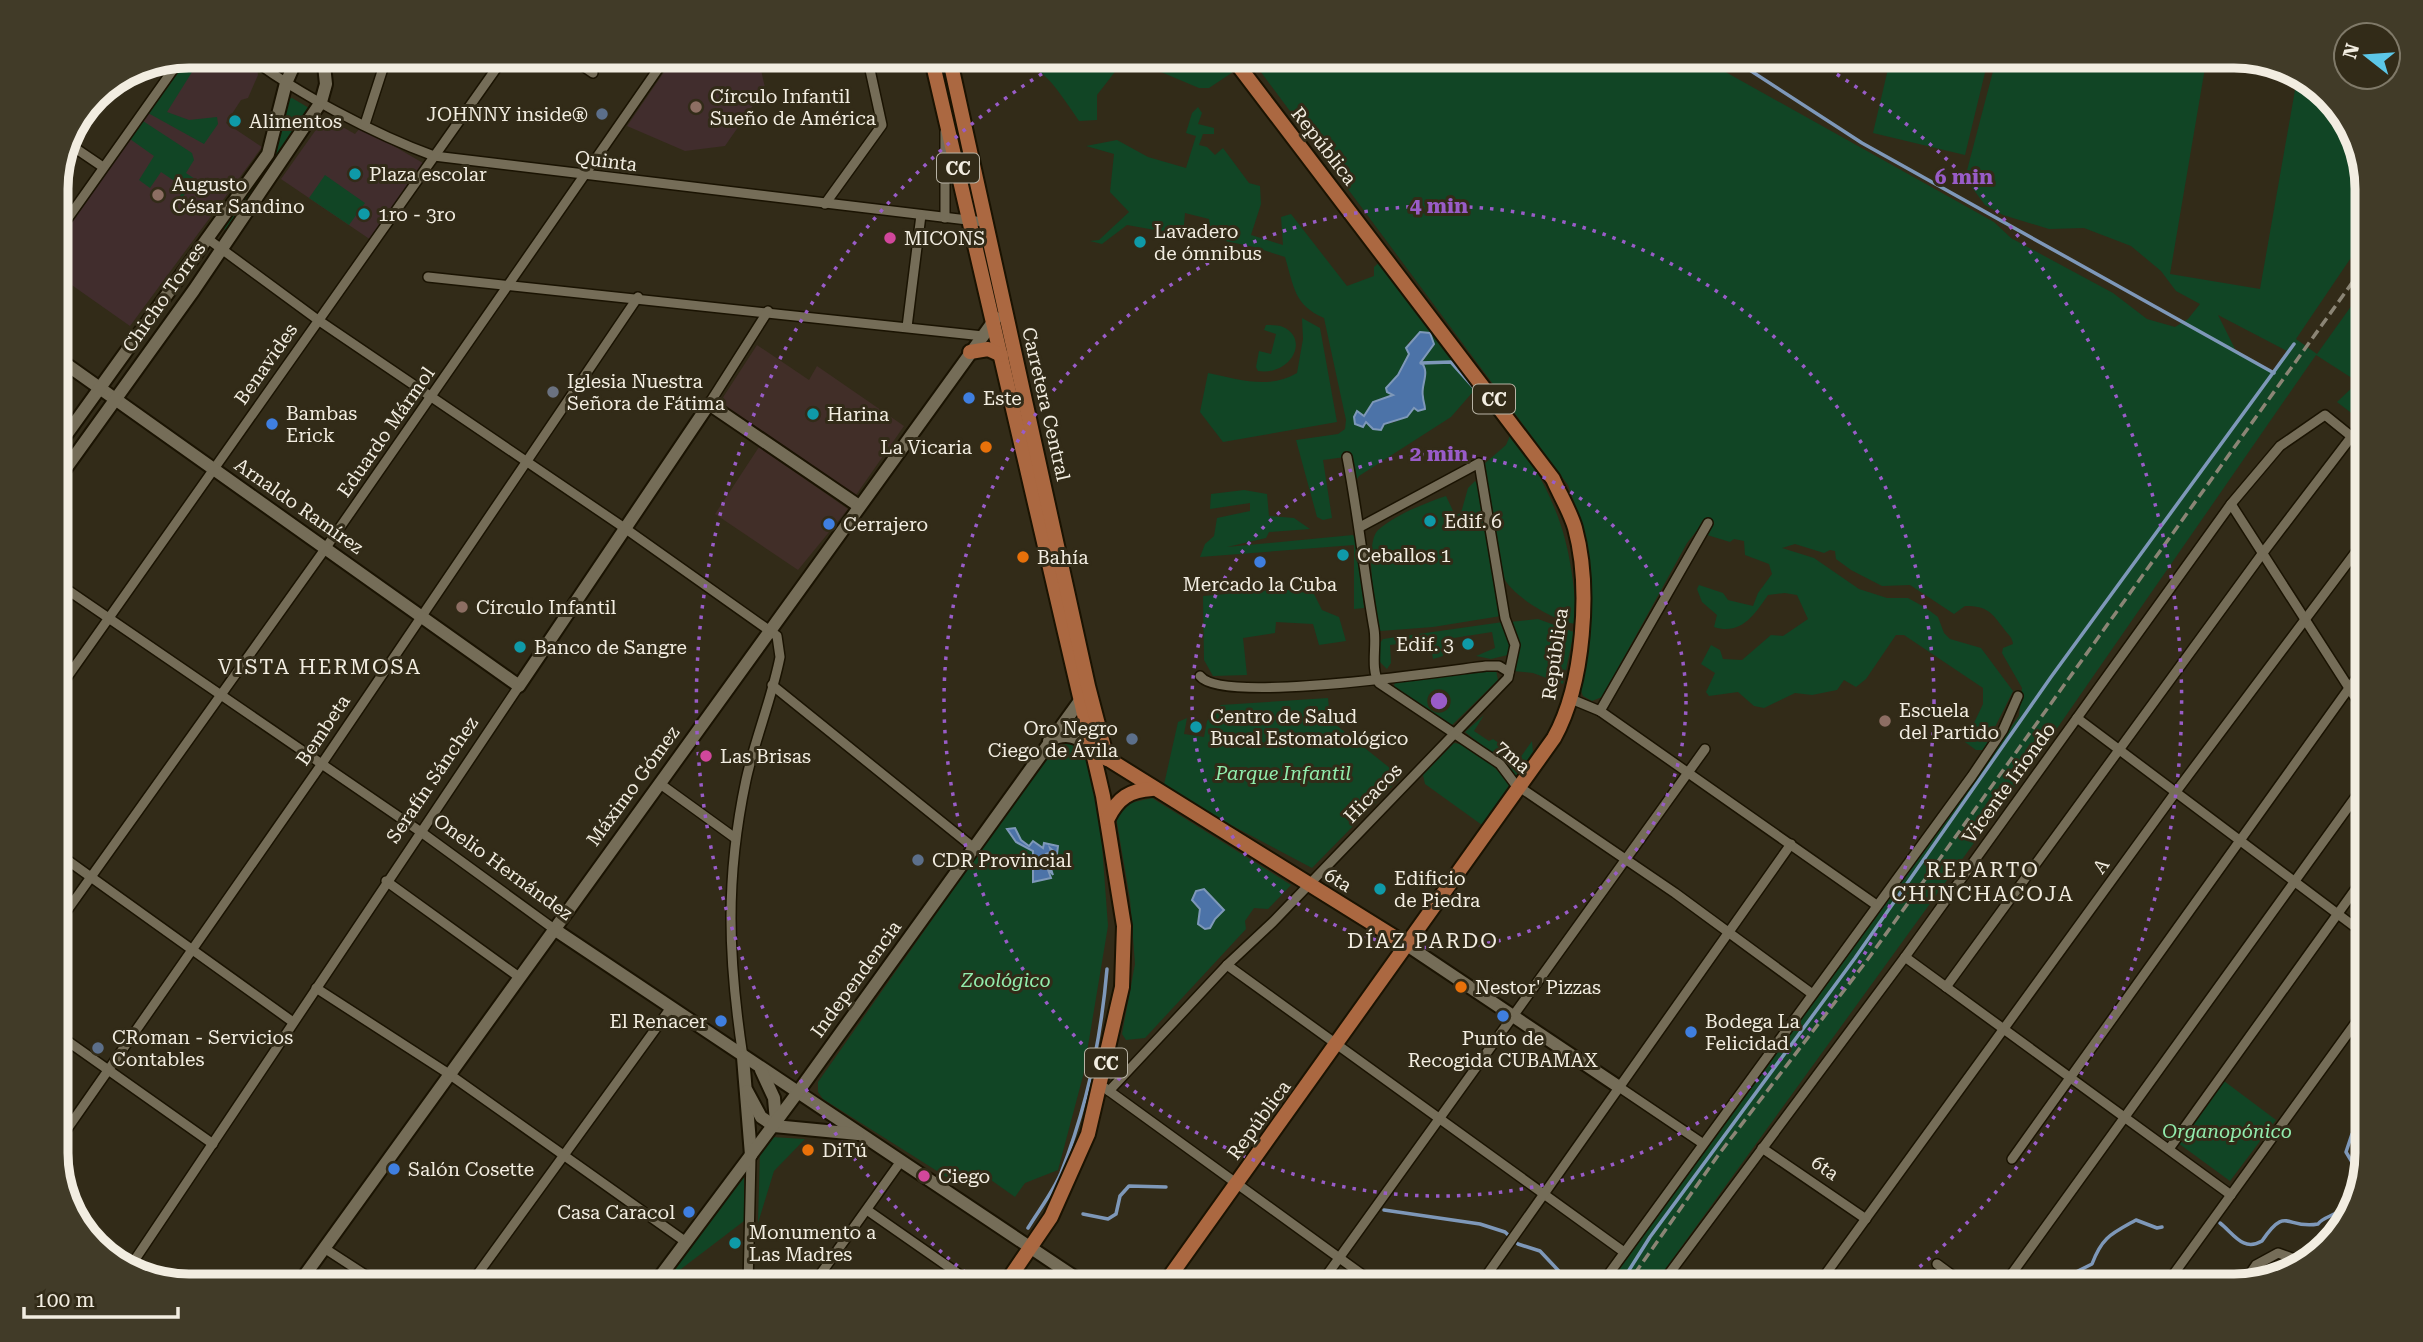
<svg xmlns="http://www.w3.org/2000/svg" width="2423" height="1342" font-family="'Roboto Serif',serif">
<rect width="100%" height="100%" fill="#322b18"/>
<g fill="#412e28">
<polygon points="757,345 809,380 817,366 904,426 856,495 720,402"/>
<polygon points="759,447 848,509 798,570 715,514"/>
</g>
<g fill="#412d2d">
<polygon points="187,56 238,56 257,68 258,75 248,98 241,100 226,123 262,147 130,326 56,274 56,243"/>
<polygon points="675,56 758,56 765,88 725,146 685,151 627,126"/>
<polygon points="325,117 355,134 361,127 423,163 371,240 281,179"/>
</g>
<g fill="#114525" fill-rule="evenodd">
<polygon points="187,56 202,56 167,112 189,120 217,117 218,124 204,144 148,113"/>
<path d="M968 56H1223L1236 70 1209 88H1199L1161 72 1135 71 1121 64 1097 95V120L1079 121C1041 65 1038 59 968 59Z"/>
<path d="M1249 56H1697L1994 222 2011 238 2113 293 2147 319 2175 327 2188 319 2200 304 2176 291 2161 271 2131 246 2084 228 2049 229 2003 215 1985 205 1965 178 1997 56H2207L2170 274 2260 289 2298 73 2349 122 2367 181V234L2296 339 2317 354 2367 284V425L2337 402 2358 382 2316 355 2058 727 1653 1286H1606L2019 716 2022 688 2002 653 2003 648 2013 644C2012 636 2008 635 2004 629 1992 613 1988 606 1965 606L1954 614 1910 585 1882 586 1851 570 1836 559 1835 551 1830 550 1824 553 1795 544 1782 548 1814 558 1859 589 1887 598H1908L1926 608 1938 617 1944 633 1950 639 1981 648 2013 691 1986 745 1983 750H1976L1965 742 1983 704V688L1904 635H1896L1866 679 1856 687 1844 680 1837 690 1812 695 1795 693 1764 708 1754 706 1738 692 1709 696 1706 692 1715 673 1701 664 1711 645 1720 650 1723 659 1742 660 1771 635 1783 636 1808 619 1797 595 1785 593 1768 595C1755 614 1741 636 1714 627L1717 615 1702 602 1697 589 1699 585 1723 593 1728 600 1753 606 1758 593 1772 574 1769 564 1745 555 1744 541 1734 539 1730 542 1704 534 1712 521 1706 519 1687 543 1602 697 1592 701 1583 696 1579 686C1592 604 1598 566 1568 485ZM2218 315 2287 351 2273 371 2236 351Z"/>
<polygon points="1891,56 1989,56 1965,155 1873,133"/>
<polygon points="292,98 309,108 307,113 225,231 224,227 275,152 287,99"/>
<path d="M1198 107 1202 113 1198 124 1214 128V134H1203L1199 145 1207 147 1215 155 1223 148 1249 183 1260 186 1261 204 1251 235 1283 245 1281 217 1291 214 1347 286 1374 276V267L1382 260 1478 386 1451 417 1359 476 1355 482 1347 452 1345 457 1323 460 1332 518 1323 520 1317 517 1296 440 1338 434 1345 429 1346 420 1324 318C1294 305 1294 287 1285 257L1254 247 1211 238 1209 219 1185 213 1183 235 1127 225 1102 244 1090 241 1099 240 1129 212 1110 192 1114 154 1086 146 1117 140 1148 157 1186 168 1196 136 1186 133 1192 113ZM1420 332 1430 333 1433 341 1421 363 1425 367C1423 380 1422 395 1425 409L1418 411 1414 407C1403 423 1388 424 1371 427L1366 422 1363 427 1354 417 1357 411 1364 416 1373 402 1394 394 1409 354 1408 343Z"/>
<polygon points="143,121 192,153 194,160 186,173 195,179 176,207 174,205 185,188 161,172 150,188 139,180 154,156 130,139"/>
<polygon points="325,175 365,203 349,225 309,198"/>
<path d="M1302 318 1320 328 1337 422 1223 442 1200 412 1208 373C1239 379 1268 390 1297 373L1303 339Z"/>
<path d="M1266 325C1271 325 1279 325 1283 327 1310 339 1291 376 1258 371L1256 367 1259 351 1271 354 1276 334 1264 330Z"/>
<path d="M1512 431C1559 504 1571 537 1577 624 1556 622 1511 596 1503 576L1483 465 1506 445Z"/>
<path d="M1475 481 1481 489 1501 616 1433 627 1380 631C1375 611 1364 544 1378 530 1395 515 1425 503 1446 496L1455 515 1461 513 1468 488Z"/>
<polygon points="1244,490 1267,494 1269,516 1294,518 1310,529 1269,532 1266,538 1227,547 1353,535 1357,541 1364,608 1354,609 1354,545 1200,557 1205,544 1214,536 1217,518 1250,511 1250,503 1210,509 1211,494"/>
<polygon points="1282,589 1314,594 1322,610 1339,617 1346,641 1319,645 1313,624 1276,622 1275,633 1243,638 1247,675 1213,676 1204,660 1203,596"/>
<polygon points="1538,619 1574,632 1563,684 1533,673 1513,671 1510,622"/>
<polygon points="1503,622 1512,648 1508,655 1491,659 1476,656 1495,648 1492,632 1441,640 1443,656 1433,659 1430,640 1390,645 1391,663 1387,669 1380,662 1380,643 1383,639"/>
<polygon points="1489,669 1496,670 1498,680 1451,726 1438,721 1394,687 1395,681"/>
<polygon points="1328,698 1330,720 1401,777 1312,868 1163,789 1178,722 1187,718 1184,734 1204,737 1207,721 1221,705"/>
<polygon points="1484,715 1474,731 1489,741 1493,739 1520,758 1532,741 1533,752 1518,774 1515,776 1508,766 1465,732"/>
<polygon points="1070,738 1087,749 1099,805 1108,926 1083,1076 1058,1170 1025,1183 1015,1197 991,1180 985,1182 977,1176 973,1181 963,1174 956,1183 823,1099 818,1092 818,1082 1050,752 1058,742"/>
<path d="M1454 743C1475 745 1496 767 1509 784L1508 790 1482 825 1425 784 1423 775Z"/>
<polygon points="1152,798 1291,885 1268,909 1254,908 1245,921 1246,929 1145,1038 1126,1040 1122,1034 1135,964 1130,899 1116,817 1130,803"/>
<polygon points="2224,1081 2276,1120 2230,1181 2178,1143"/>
<polygon points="771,1137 805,1139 774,1171 758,1223 760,1151"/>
<polygon points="744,1173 744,1221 668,1279"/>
</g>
<g fill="#4c73a8" stroke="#7e98b9" stroke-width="2">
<path d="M1420 332 1430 333 1434 344 1421 362C1431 373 1420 385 1423 397 1423 401 1425 405 1425 409L1418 411 1414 408 1407 417 1384 424 1381 430 1373 429 1366 422 1363 427 1355 424 1354 417 1357 411 1364 416 1373 402 1393 395 1387 392 1386 388 1398 375 1409 354 1406 348Z"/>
<polygon points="1015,828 1021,840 1029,846 1033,841 1043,848 1044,843 1058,846 1057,854 1050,848 1054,861 1049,853 1046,854 1053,875 1047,867 1051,878 1033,882 1033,851 1016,842 1007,829"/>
<polygon points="1204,889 1224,910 1215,919 1210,928 1205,929 1198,924 1200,909 1192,900 1196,891"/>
</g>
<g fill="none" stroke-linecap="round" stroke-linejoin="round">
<g stroke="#7e98b9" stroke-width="3.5">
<polyline points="1728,56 1862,143 2274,373"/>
<polyline points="1421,363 1451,362 1477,391"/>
<polyline points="1384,1210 1480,1224 1505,1232 1518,1244 1540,1251 1573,1286"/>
<polyline points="1083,1214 1108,1219 1116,1214 1120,1196 1129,1186 1166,1187"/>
<path d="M2220 1223C2234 1234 2243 1252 2262 1241 2287 1204 2286 1230 2318 1224 2324 1216 2336 1216 2342 1208 2348 1200 2360 1176 2359 1166L2352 1162 2346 1152 2352 1134 2367 1125"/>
<path d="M1028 1228C1039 1210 1053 1192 1061 1173 1087 1107 1101 1039 1107 969"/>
<polyline points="1619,1286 1650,1237 1855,958 2051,677 2294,344"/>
<path d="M2065 1286 2070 1275 2092 1264C2102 1237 2111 1234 2136 1220L2157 1228 2162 1227"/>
</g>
<defs>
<g id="street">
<path d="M248 56C296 93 376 135 434 156L984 222"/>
<polyline points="568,56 593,73"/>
<polyline points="365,124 387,56"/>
<polyline points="945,132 945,218"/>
<polyline points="72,146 103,167"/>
<polyline points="825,204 882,125 867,56"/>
<polyline points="56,235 182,57"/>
<path d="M208 239 318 320 626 529 777 636 780 657C772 698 755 739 746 780 725 879 728 958 743 1057"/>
<polyline points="428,277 983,336"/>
<polyline points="907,327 921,215"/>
<polyline points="709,404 768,311"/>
<path d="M1347 457C1358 514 1364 572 1374 629 1377 646 1370 668 1379 683L1500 764 1515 784 1675 893 1811 993"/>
<polyline points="2231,504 2367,716"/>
<polyline points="56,582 421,832 554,929"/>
<path d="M1200 676C1222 705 1444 671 1486 666H1499L1509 672"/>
<polyline points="772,685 974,848"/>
<polyline points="56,693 505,56"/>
<polyline points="1571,699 1600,711 1875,904"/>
<polyline points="1600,711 1708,523"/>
<polyline points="2077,718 2367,936"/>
<polyline points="659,783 735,838"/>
<polyline points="56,852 293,1022"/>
<polyline points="386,881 519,977"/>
<polyline points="56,926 325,549 667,56"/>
<polyline points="1905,957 2231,1195"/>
<polyline points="1227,965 1624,1252"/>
<polyline points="1946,987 2262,554 2352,436"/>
<polyline points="316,988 449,1074 686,1242"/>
<polyline points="56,1033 213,1144"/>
<polyline points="1619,1087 1702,1143"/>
<polyline points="1105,1088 1378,1286"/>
<polyline points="1109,1091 1227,965 1273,922 1508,678 1515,645 1505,618 1479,463 1360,527"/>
<polyline points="56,1145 321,765 638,297"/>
<polyline points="1762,1148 1866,1219"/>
<polyline points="2169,1149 2367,873"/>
<polyline points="2012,1159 2367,663"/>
<polyline points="867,1210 976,1286"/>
<polyline points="324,1248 364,1274 395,1286"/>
<polyline points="1937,1264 1967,1286"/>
<polyline points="128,1270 519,686"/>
<polyline points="1665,1278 1677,1286"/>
<polyline points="2243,1284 2256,1265 2278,1253 2306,1263"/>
<polyline points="469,1286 670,1009"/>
<polyline points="748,1286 751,1157"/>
<polyline points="812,1286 901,1161"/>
<polyline points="1319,1286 1705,749"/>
<polyline points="1479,1286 1791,844"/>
<polyline points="1600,1286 1972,776 2003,730 2018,696"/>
<polyline points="1660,1286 1905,957 2231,504 2280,446 2325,415 2367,449"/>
<polyline points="1817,1286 2175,793 2367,537"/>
<polyline points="2003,1286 2367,781"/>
<polyline points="2165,1286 2367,1007"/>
</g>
<g id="secondary">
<polyline points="56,357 519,686 709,404 859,506"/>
<polyline points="56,449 268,154 286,83 298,56"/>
<polyline points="56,482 194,290 321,102 326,84 323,56"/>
<path d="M1049 741C1065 732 1078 736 1091 748"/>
<polyline points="554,929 1088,1286"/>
<polyline points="1407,945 1619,1087"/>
<polyline points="743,1057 751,1155"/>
<polyline points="761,1070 774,1098 776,1122"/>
<polyline points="747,1091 761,1117 774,1126 858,1134"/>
<polyline points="297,1286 996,318"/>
<polyline points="653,1286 798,1092 1079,702"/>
</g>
<g id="primary">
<polyline points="931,56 1103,796 1124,926 1122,987 1088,1134 1051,1217 1004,1286"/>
<polyline points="949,56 1088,686 1107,759"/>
<polyline points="970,352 988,349 1001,355"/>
<polyline points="1100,754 1407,945"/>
<path d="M1108 818C1118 798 1130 790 1152 789"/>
<path d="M1163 1286 1554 738C1584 684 1591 587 1575 528 1570 511 1560 495 1553 479L1231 56"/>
</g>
</defs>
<use href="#street" stroke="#1a1302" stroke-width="12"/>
<use href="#secondary" stroke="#1a1302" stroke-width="16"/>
<use href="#primary" stroke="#1a1302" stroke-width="18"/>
<use href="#street" stroke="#756d58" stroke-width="9"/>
<use href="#secondary" stroke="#756d58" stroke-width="12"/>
<use href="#primary" stroke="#ab6841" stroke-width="14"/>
<polyline stroke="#8b8575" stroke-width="3.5" stroke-dasharray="10 5" stroke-linecap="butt" points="1626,1286 1719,1154 1868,959 2367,262"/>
</g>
<g fill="none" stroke="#995cc8" stroke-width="3.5" stroke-dasharray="3.5 7">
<circle cx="1439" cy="701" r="247"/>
<circle cx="1439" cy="701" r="495"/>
<path d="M982 1286A742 742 0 0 1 1068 58M1810 58A742 742 0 0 1 1896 1286"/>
</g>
<g fill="#8d6e63" stroke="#322b18" stroke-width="2.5">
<circle cx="696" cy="107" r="7"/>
<circle cx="158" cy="195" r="7"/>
<circle cx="462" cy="607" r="7"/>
<circle cx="1885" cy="721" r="7"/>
</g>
<g fill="#5c6f8a" stroke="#322b18" stroke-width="2.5">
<circle cx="602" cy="114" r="7"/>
<circle cx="1132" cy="739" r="7"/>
<circle cx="918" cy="860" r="7"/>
<circle cx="98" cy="1048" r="7"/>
</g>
<g fill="#0f9aa8" stroke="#322b18" stroke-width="2.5">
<circle cx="235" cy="121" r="7"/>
<circle cx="355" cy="174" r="7"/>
<circle cx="364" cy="214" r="7"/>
<circle cx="1140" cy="242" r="7"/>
<circle cx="813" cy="414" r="7"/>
<circle cx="1430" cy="521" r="7"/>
<circle cx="1343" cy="555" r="7"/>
<circle cx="1468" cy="644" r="7"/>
<circle cx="520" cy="647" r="7"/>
<circle cx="1196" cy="727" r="7"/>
<circle cx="1380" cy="889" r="7"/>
<circle cx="735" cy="1243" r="7"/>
</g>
<g fill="#d1479c" stroke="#322b18" stroke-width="2.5">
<circle cx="890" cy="238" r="7"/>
<circle cx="706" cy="756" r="7"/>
<circle cx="924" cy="1176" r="7"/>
</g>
<circle fill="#6b7280" stroke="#322b18" stroke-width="2.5" cx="553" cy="392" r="7"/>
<g fill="#3f7fe0" stroke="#322b18" stroke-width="2.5">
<circle cx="969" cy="398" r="7"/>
<circle cx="272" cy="424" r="7"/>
<circle cx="829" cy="524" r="7"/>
<circle cx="1260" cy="562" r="7"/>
<circle cx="1503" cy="1016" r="7"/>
<circle cx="721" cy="1021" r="7"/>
<circle cx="1691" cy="1032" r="7"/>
<circle cx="394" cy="1169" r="7"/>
<circle cx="689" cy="1212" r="7"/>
</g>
<g fill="#e8710a" stroke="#322b18" stroke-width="2.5">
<circle cx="986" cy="447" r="7"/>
<circle cx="1023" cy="557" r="7"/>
<circle cx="1461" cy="987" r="7"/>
<circle cx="808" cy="1150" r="7"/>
</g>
<g text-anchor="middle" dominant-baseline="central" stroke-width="6" stroke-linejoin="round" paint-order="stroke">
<g fill="#322b18" stroke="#b8b3a5" stroke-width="2">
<rect x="937" y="153.5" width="42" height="29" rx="5"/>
<rect x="1473" y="384.5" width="42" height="29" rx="5"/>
<rect x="1085" y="1048.5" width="42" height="29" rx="5"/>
</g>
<g font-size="18" font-weight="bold" fill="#f2ede1">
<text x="958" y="168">CC</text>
<text x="1494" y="399">CC</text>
<text x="1106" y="1063">CC</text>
</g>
<g font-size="19" fill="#f2ede1" stroke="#322b18" text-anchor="start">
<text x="710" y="96">Círculo Infantil<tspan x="710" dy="22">Sueño de América</tspan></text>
<text x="588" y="114" text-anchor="end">JOHNNY inside®</text>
<text x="249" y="121">Alimentos</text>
<text x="369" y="174">Plaza escolar</text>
<text x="172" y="184">Augusto<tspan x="172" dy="22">César Sandino</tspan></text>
<text x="378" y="214">1ro - 3ro</text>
<text x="1154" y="231">Lavadero<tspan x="1154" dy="22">de ómnibus</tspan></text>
<text x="904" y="238">MICONS</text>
<text x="567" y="381">Iglesia Nuestra<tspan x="567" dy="22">Señora de Fátima</tspan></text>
<text x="983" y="398">Este</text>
<text x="286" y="413">Bambas<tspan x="286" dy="22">Erick</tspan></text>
<text x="827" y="414">Harina</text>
<text x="972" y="447" text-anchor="end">La Vicaria</text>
<text x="1444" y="521">Edif. 6</text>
<text x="843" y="524">Cerrajero</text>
<text x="1357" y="555">Ceballos 1</text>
<text x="1037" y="557">Bahía</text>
<text x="1260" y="584" text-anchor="middle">Mercado la Cuba</text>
<text x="476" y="607">Círculo Infantil</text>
<text x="1454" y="644" text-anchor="end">Edif. 3</text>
<text x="534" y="647">Banco de Sangre</text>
<text x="1899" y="710">Escuela<tspan x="1899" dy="22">del Partido</tspan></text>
<text x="1210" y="716">Centro de Salud<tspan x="1210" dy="22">Bucal Estomatológico</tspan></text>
<text x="1118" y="728" text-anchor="end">Oro Negro<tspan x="1118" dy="22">Ciego de Ávila</tspan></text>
<text x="720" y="756">Las Brisas</text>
<text x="932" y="860">CDR Provincial</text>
<text x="1394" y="878">Edificio<tspan x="1394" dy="22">de Piedra</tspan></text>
<text x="1475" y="987">Nestor' Pizzas</text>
<text x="707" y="1021" text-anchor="end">El Renacer</text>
<text x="1705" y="1021">Bodega La<tspan x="1705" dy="22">Felicidad</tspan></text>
<text x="112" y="1037">CRoman - Servicios<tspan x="112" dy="22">Contables</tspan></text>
<text x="1503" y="1038" text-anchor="middle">Punto de<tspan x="1503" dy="22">Recogida CUBAMAX</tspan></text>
<text x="822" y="1150">DiTú</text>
<text x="408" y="1169">Salón Cosette</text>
<text x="938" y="1176">Ciego</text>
<text x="675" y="1212" text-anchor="end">Casa Caracol</text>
<text x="749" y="1232">Monumento a<tspan x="749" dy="22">Las Madres</tspan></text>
</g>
<g font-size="19" fill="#f2ede1" stroke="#322b18">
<text transform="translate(1324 146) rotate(52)">República</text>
<text transform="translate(606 161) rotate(7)">Quinta</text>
<text transform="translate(164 297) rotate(-55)">Chicho Torres</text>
<text transform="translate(266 364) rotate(-55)">Benavides</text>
<text transform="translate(1046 404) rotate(77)">Carretera Central</text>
<text transform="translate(386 432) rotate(-55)">Eduardo Mármol</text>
<text transform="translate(299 506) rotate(35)">Arnaldo Ramírez</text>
<text transform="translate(1555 654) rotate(-82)">República</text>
<text transform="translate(323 730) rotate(-56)">Bembeta</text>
<text transform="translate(1513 757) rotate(41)">7ma</text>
<text transform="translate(432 780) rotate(-56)">Serafín Sánchez</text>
<text transform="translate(2009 783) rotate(-54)">Vicente Iriondo</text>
<text transform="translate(633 786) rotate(-54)">Máximo Gómez</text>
<text transform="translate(1373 793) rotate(-46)">Hicacos</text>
<text transform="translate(2101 866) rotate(-54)">A</text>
<text transform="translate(503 867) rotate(36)">Onelio Hernández</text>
<text transform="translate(1338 880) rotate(31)">6ta</text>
<text transform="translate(856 979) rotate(-54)">Independencia</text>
<text transform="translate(1259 1120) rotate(-54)">República</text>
<text transform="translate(1825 1168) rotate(34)">6ta</text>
</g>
<g font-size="19" font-style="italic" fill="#92edad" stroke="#322b18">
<text x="1283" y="773">Parque Infantil</text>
<text x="1006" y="980">Zoológico</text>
<text x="2227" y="1131">Organopónico</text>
</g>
<g font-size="21" letter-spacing="2" fill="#f2ede1" stroke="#322b18">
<text x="320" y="667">VISTA HERMOSA</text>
<text x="1983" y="870">REPARTO<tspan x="1983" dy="24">CHINCHACOJA</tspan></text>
<text x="1423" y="941">DÍAZ PARDO</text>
</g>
</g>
<path d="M0 0H2423V1342H0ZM189 68H2234A121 121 0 0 1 2355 189V1153A121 121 0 0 1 2234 1274H189A121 121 0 0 1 68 1153V189A121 121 0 0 1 189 68Z" fill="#413b28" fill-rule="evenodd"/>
<path fill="none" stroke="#f2ede1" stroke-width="9" d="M189 68H2234A121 121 0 0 1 2355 189V1153A121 121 0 0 1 2234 1274H189A121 121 0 0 1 68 1153V189A121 121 0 0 1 189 68Z"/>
<circle cx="1439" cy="701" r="10" fill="#995cc8" stroke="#322b18" stroke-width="3.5"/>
<g font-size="21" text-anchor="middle" font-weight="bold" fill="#995cc8" stroke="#322b18" stroke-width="6" stroke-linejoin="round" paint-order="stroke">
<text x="1964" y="184">6 min</text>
<text x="1439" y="213">4 min</text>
<text x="1439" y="461">2 min</text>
</g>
<g transform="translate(2367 56) rotate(287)"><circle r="33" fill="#322b18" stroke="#7f7968" stroke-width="2"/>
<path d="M0-5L12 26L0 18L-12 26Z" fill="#5cc7e8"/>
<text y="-10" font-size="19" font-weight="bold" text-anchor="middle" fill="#f2ede1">N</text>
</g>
<path d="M24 1307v10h154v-10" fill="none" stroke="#f2ede1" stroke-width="3.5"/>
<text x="35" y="1307" font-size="21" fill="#f2ede1" stroke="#322b18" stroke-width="5" paint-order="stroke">100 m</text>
</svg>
